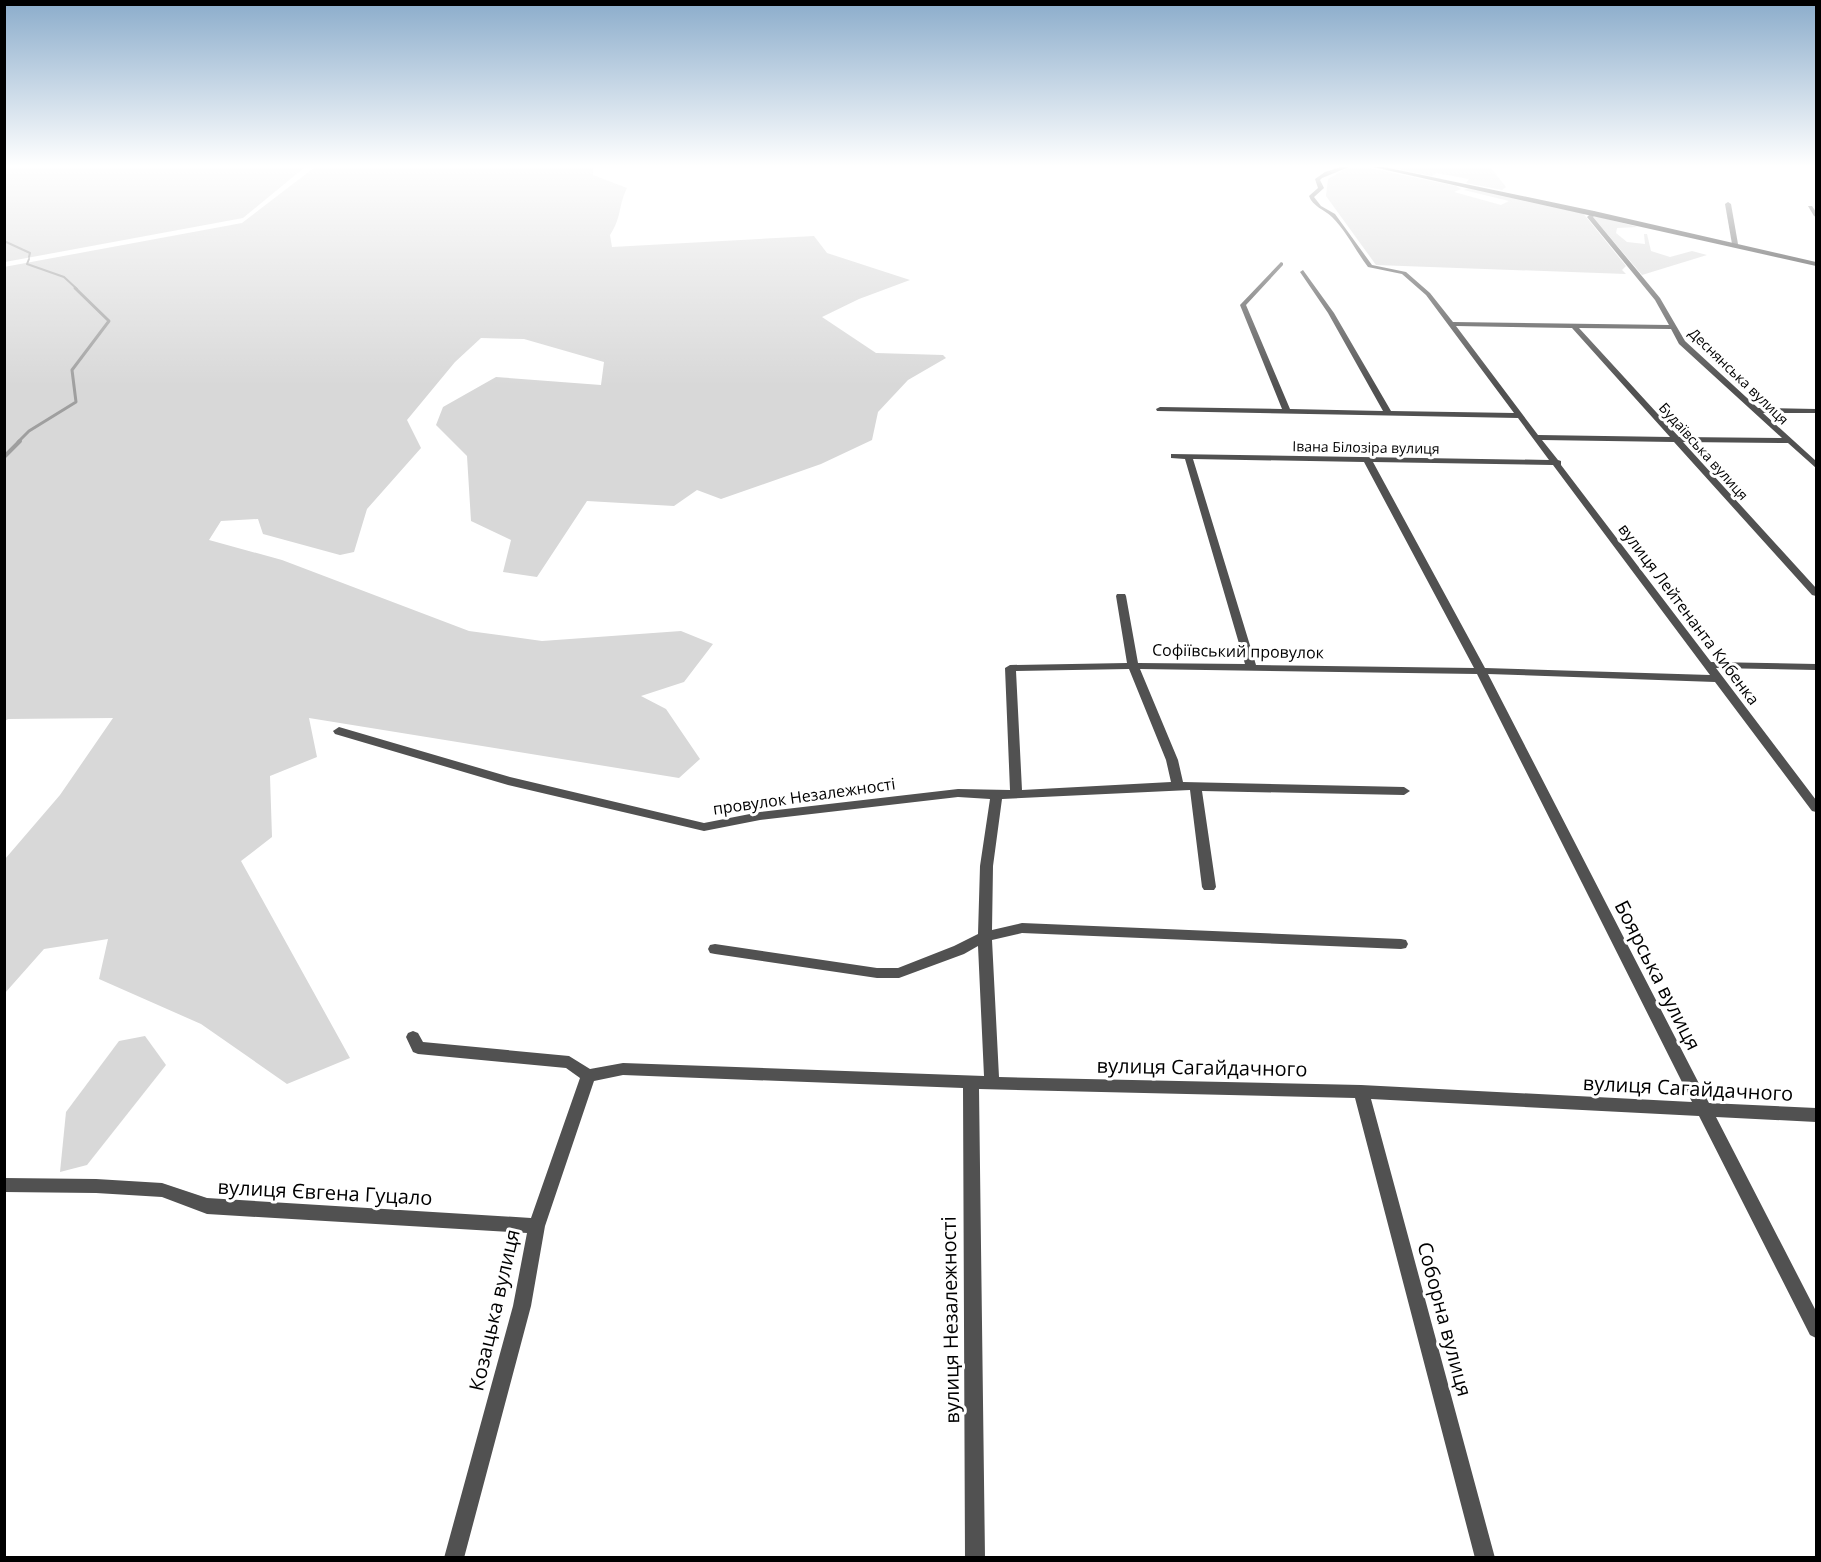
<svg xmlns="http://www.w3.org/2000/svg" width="1821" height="1562" font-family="'Open Sans',sans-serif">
<rect width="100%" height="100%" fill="#fff"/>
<g fill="#d8d8d8">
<polygon points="5,167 305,167 243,218 5,262"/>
<path d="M315 167H593V175L627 188C618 206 622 217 610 235L612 247 814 236 827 253 910 280 859 299 822 317 876 353 943 355 946 358 908 380 878 412 872 440 821 464 721 499 697 490 674 506 587 501 537 577 503 572 511 540 471 521 467 456 436 425 443 407 496 377 601 385 604 362 524 339 481 338 455 362 407 420 421 448 367 509 354 552 340 555 263 534 258 519 221 521 209 540 282 560 469 631 542 641 681 631 713 644 684 682 641 696 666 709 700 759 679 778 309 718 317 757 270 776 272 837 241 861 350 1058 287 1084 201 1024 99 979 108 939 44 949 5 993V859L60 795 113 718 8 719 5 721 4 267 242 223Z"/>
<polygon points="1349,167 1364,167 1456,186 1461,189 1454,192 1501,205 1509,201 1464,190 1469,188 1582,212 1626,266 1622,270 1626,274 1376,265 1326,196 1328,179"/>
<polygon points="1388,167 1490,167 1506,187 1502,190 1466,183 1469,179 1436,173 1432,176"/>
<polygon points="1596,216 1638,227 1617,228 1616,233 1627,242 1645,244 1644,234 1647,234 1651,251 1670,257 1692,251 1707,255 1642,275 1593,217"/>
<polygon points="145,1036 166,1065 87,1165 60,1172 66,1112 119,1041"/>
</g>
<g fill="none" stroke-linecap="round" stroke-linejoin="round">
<g stroke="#9f9f9f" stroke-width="2">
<polyline points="4,241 30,253 29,257"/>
<polyline points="29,259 27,264 64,277 77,289"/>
</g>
<polyline stroke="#9f9f9f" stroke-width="3" points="18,442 29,431 76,402 72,370 109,321 75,288"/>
<polyline stroke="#9f9f9f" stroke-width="4" points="4,457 20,441"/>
<g fill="#515151" fill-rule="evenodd">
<path d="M1341 167H1349L1322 178 1320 180 1324 188 1314 197 1321 206 1335 214 1372 265 1406 272 1430 293 1453 322 1669 325 1655 300 1587 217 1594 211 1597 213 1593 217 1660 298 1685 341 1758 408 1816 409V413H1763L1816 461V468L1788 443 1683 442 1816 588V596L1812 595 1674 442 1542 440 1558 460 1561 461V465L1711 662 1816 664V670L1716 668 1816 800V812L1812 811 1715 682 1488 674 1709 1103 1816 1108V1122L1716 1117 1816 1311V1338L1810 1335 1699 1116 1371 1099 1495 1558H1475L1355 1098 979 1089 985 1558H965L963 1088 623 1075 594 1081 545 1226 531 1306 464 1558H444L513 1306 527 1233 207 1214 162 1197 96 1193 4 1192V1178L96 1179 162 1183 207 1198 531 1218 580 1078 566 1068 418 1054 413 1052 406 1037 408 1033 413 1031 418 1033 423 1042 569 1056 590 1069 623 1063 984 1076 978 946 964 954 899 978H877L715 954 710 953 708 949 710 945 715 944 877 968H898L954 946 978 934 980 866 990 799 958 797 760 820 704 831 508 785 335 734 333 731 339 727 510 777 704 823 760 812 958 789 1010 790 1005 668 1010 665 1127 663 1116 596 1117 594H1125L1126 596 1138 663 1245 664 1185 459 1171 458V454L1549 460 1518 418 1157 411 1156 409 1160 407 1282 409 1240 305 1281 262 1283 263V265L1246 305 1290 409 1383 411 1328 313 1300 272 1303 270 1334 313 1391 411 1514 413 1426 295 1402 274 1368 267C1356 251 1346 231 1332 217 1324 209 1313 207 1309 196L1318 188 1315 179 1325 172ZM1456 326 1572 328 1670 437 1538 435ZM1579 328 1671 329 1679 344 1782 438 1679 437ZM1193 459 1364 462 1474 668 1256 665ZM1373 462 1553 465 1710 675 1485 668ZM1129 669 1166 760 1171 782 1022 790 1016 671ZM1140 669 1477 674 1692 1102 1361 1085 999 1077 992 940 1022 933 1401 949 1406 948 1408 944 1406 940 1401 939 1022 923 992 930 993 866 1002 799 1190 790 1202 887 1204 890H1214L1216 887 1202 791 1404 795 1410 791 1404 787 1183 782 1178 760Z"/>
<polygon points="1728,202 1731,204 1738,244 1735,246 1732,244 1725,204"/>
<polygon points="1808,206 1812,206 1816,212 1816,217 1814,216"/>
</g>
<polygon fill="#1e1e1e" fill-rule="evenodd" points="1373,167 1384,167 1594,211 1816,262 1816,266"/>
</g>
<linearGradient id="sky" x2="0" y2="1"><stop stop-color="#8baccb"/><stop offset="0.43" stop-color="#fff"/><stop offset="1" stop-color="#fff" stop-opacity="0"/></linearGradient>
<rect width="1821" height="386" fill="url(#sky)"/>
<g text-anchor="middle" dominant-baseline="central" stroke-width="6" stroke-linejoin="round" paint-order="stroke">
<g font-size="14" fill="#000" stroke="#fff">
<text transform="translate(1739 376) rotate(44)">Деснянська вулиця</text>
<text transform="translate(1366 447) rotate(1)">Івана Білозіра вулиця</text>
<text transform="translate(1704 451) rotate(48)">Будаївська вулиця</text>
</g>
<g font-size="16" fill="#000" stroke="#fff">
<text transform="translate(1689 614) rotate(53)">вулиця Лейтенанта Кибенка</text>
<text transform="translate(1238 651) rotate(1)">Софіївський провулок</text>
<text transform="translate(804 796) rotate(-8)">провулок Незалежності</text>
</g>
<g font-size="20" fill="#000" stroke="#fff">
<text transform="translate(1658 975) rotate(63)">Боярська вулиця</text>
<text transform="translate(1202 1067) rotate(1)">вулиця Сагайдачного</text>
<text transform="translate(1688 1088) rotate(3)">вулиця Сагайдачного</text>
<text transform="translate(325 1192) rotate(3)">вулиця Євгена Гуцало</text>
<text transform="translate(494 1310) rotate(-77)">Козацька вулиця</text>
<text transform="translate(1445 1319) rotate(75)">Соборна вулиця</text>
<text transform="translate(950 1320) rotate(-91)">вулиця Незалежності</text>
</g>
</g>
<rect width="1821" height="1562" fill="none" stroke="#000000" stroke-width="12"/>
</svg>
